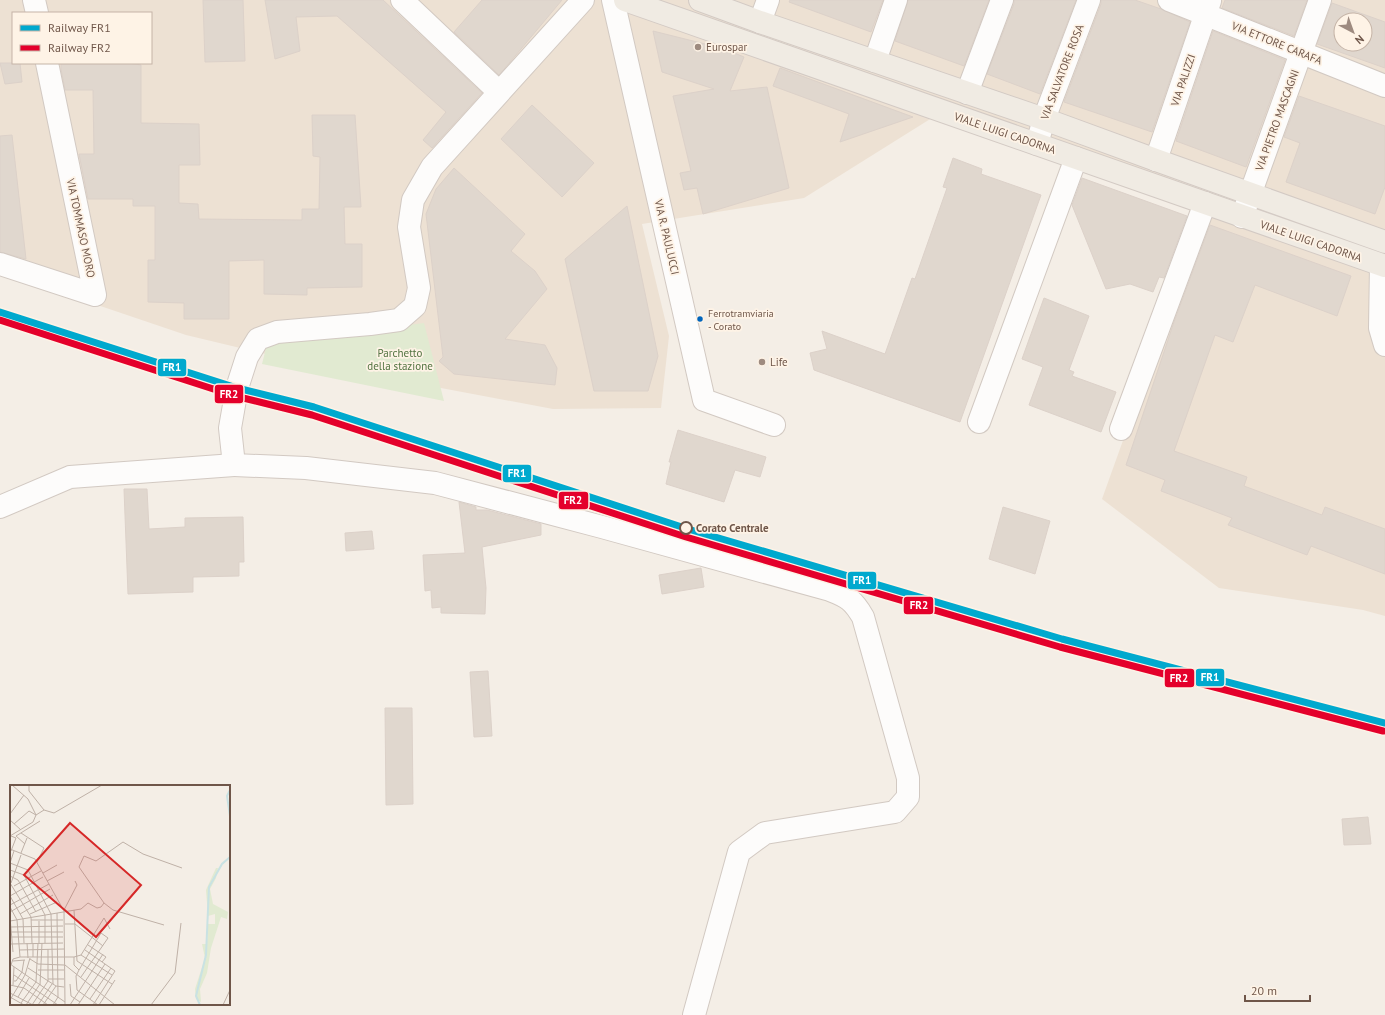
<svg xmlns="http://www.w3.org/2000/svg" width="1385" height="1015" font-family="'PT Sans',sans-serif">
<rect width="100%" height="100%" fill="#f4eee6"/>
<path fill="#ede1d3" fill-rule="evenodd" d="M0 0H1385V616L1363 610 1219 588 1102 499 1205 212 935 116 804 198 642 224 669 336 661 408 553 409 287 359 186 335 0 272ZM13 13H151V63H13ZM1341 20H1365V44H1341Z"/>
<polygon fill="#e1ead1" points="424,323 444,401 262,364 267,344"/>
<g fill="#e0d7ce" stroke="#dcd1c9" fill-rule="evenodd">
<polygon points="203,0 243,0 245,61 205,62"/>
<polygon points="265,0 383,0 482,93 432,148 423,140 446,112 337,16 296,17 300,51 275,59"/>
<polygon points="482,0 562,0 521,49 499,75 454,32"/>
<polygon points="790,0 883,0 871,32 789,2"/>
<polygon points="908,0 989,0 964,66 895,41"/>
<polygon points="1014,0 1076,0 1040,94 987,74 1014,4"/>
<polygon points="1101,0 1135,0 1161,9 1190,22 1152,132 1064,102 1101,4"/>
<polygon points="1225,0 1307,0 1294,36 1222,8"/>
<path d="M1332 3 1385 22V68L1317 44ZM1341 20H1365V44H1341Z"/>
<polygon points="653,31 725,49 744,57 730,91 767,87 789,188 703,214 697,188 684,190 680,173 691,171 673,96 714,89 662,72"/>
<polygon points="1213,31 1285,60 1246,167 1176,141"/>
<polygon points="0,63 20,63 22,82 5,84"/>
<polygon points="61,63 129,63 141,65 141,123 199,124 200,165 179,165 179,203 198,204 199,219 302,220 302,209 319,209 320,157 313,156 312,115 355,115 361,207 344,207 345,244 362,244 362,287 307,288 307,295 264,294 264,260 229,261 229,319 184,319 184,303 148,302 148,260 155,260 155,206 133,206 133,199 88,199 79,154 94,154 93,90 65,90 61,69"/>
<polygon points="780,68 913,117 840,142 849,114 773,86"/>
<polygon points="1299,96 1385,126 1385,187 1375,214 1286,182 1300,143 1284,137"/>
<polygon points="532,105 594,163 562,197 501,139"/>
<polygon points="12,135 26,259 0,252 0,136"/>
<polygon points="953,158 982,169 981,174 1041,195 960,422 814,370 810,353 827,349 822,331 885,354 912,278 915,279 947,188 943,187"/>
<polygon points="454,168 525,234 511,251 535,271 547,289 505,339 545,345 557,368 555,385 454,374 439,361 443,357 426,214 436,189"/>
<polygon points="1082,178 1187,216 1164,278 1159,277 1153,292 1130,284 1106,289 1072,205"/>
<polygon points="627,206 658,356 648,391 594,391 565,259"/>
<polygon points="1210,225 1351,276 1337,316 1255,285 1233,342 1215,335 1174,451 1247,477 1244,486 1322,515 1325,507 1385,529 1385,574 1311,546 1307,555 1228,525 1232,518 1161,491 1165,480 1126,465 1174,322"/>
<polygon points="1044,298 1089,316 1069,370 1074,372 1072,376 1116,392 1101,432 1029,405 1043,367 1022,359"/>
<polygon points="678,430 766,457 760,477 735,470 724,502 666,484 671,462 669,462"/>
<polygon points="124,489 147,489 149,529 185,527 185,518 243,517 244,562 239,562 239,576 193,577 193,592 128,594"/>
<polygon points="459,502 476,507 476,510 487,510 541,524 541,535 482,547 486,588 485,614 441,613 441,607 432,608 431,590 425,591 423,555 465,553"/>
<polygon points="1003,507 1050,521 1035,574 989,559"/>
<polygon points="372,531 374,549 346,551 345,533"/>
<polygon points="701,568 704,587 662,594 659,575"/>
<polygon points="488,671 492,736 474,737 470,672"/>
<polygon points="385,708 412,708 413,804 386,805"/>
<polygon points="1368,817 1371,844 1344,845 1342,819"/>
</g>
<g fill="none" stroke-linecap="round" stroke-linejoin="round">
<defs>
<g id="minor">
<polyline points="34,0 37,13"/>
<polyline points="402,0 499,92"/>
<path d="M583 0 432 167 413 200 409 227 419 288 415 306 399 320 370 324 277 332 258 339 247 357 237 388 230 428 234 465 306 468 435 483 602 527 830 590C848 597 853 600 863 617L908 778V797L895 812 765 833 739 852 694 1015"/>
<polyline points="613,0 704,400 774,425"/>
<polyline points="1169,0 1385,86"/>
<polyline points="760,22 768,0"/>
<polyline points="875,61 896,0"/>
<polyline points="967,93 1002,0"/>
<polyline points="1037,144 1044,119 1089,0"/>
<polyline points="1156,160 1210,1"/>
<polyline points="1242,217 1320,0"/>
<polyline points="0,264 95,295 47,63"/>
<polyline points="1381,265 1380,328 1385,345"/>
<polyline points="979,422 1076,158"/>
<polyline points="1121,429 1205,203"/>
<polyline points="0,507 70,477 234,465"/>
</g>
<g id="major">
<polyline points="625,0 1385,266"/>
<polyline points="700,0 760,22 1044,119 1156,160 1385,242"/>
</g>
</defs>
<use href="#minor" stroke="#d2c9c2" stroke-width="24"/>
<use href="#major" stroke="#d3cac4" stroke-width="24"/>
<use href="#minor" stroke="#fdfcfb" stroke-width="22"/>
<use href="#major" stroke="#f0ebe3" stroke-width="22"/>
<defs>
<polyline id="rail-1" points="0,312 237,388 314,407 688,529 1062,639 1385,723"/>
<polyline id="rail-2" points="0,320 235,396 312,415 686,537 1060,647 1383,731"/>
</defs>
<use href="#rail-1" stroke="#fef3e6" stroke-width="10"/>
<use href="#rail-2" stroke="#fef3e6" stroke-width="10"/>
<use href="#rail-1" stroke="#00a9ce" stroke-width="7"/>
<use href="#rail-2" stroke="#e4002b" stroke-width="7"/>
</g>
<g fill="#9e8b80" stroke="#fef3e6" stroke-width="1.5">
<circle cx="698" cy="47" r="4"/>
<circle cx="762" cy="362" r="4"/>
</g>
<circle fill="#0065bd" stroke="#fef3e6" stroke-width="1.5" cx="700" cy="319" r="3.5"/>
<circle fill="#fef3e6" stroke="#6f5649" stroke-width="2" cx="686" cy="528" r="6"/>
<g text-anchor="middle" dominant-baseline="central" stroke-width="3.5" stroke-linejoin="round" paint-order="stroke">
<g font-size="10" fill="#6f5649" stroke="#fef3e6" text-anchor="start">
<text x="708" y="313">Ferrotramviaria<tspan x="708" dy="13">- Corato</tspan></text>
</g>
<g font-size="11" fill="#6f5649" stroke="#fef3e6">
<text transform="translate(1277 43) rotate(22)">VIA ETTORE CARAFA</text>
<text transform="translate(1062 72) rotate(-69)">VIA SALVATORE ROSA</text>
<text transform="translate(1183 80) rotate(-71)">VIA PALIZZI</text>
<text transform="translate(1277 120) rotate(-70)">VIA PIETRO MASCAGNI</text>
<text transform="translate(1005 133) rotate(19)">VIALE LUIGI CADORNA</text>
<text transform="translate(81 228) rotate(78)">VIA TOMMASO MORO</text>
<text transform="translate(667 237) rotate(77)">VIA R. PAULUCCI</text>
<text transform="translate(1311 241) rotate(19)">VIALE LUIGI CADORNA</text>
</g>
<g font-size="11" fill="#6f5649" stroke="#fef3e6" text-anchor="start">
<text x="706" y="47">Eurospar</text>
<text x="770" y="362">Life</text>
</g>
<g font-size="11" fill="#537442" stroke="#fef3e6">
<text x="400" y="353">Parchetto<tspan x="400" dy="13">della stazione</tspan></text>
</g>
<g font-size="11" font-weight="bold" fill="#6f5649" stroke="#fef3e6" text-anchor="start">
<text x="696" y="528">Corato Centrale</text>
</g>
</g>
<g transform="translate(10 785)">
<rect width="220" height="220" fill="#f4eee6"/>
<path d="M206 83H208L206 93 200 104 203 119 218 127 217 134 211 132 201 163 197 188 190 204 191 217 186 214 185 204 195 173 192 159H197L198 139H205V129L198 131 196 105Z" fill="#e1ead1"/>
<path fill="none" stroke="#c9e2e3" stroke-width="2" d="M220 5 217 11 220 31M190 220 186 211 196 170 199 102 212 79 220 72"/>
<path fill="none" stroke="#bfb1a7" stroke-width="1" d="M2 0 18 14 26 30M19 0V6L34 25M0 29 14 10M26 30 34 25 44 28 92 0M0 35 11 45M4 39 19 26 26 30M11 48 34 63 27 77M0 51 23 37 26 30M15 59 6 51 30 36M0 64 25 74 54 126 55 220M1 66 6 53 1 51M11 68 17 53M0 78 18 85 41 129 43 199M0 78 4 66M0 85 14 90 35 130V158M33 88 47 80M0 91 8 95 26 127M37 96 54 87M0 98 21 132 22 158M1 98 11 70M4 101 31 86M94 118 103 125 154 140M0 120 39 99M0 122 7 135 10 172M54 125 67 100 65 96M64 125 67 176 102 199M0 127 40 104M10 129 43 110M20 129 47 117M0 132 3 167M21 135H53M0 136 71 124 78 118 87 123 91 122 94 118 69 82 74 71 86 76 113 57 133 69 172 83M29 136V158M55 139H65L93 161M0 142 53 141M0 147H53M0 152H53M14 158 13 134 0 111 33 92M17 158 18 173M23 158V172M0 159 53 158M78 160 96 172 92 177M9 165 54 164M75 165 105 186 83 220M71 170 102 190M20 174 28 179 54 180M3 176 15 175M0 179 55 217M1 180 3 174 10 172H64M55 180 105 220M18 183 46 201 54 202M28 185H54M69 185 66 191 67 205 88 220M4 190 48 220M71 192 98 153 91 148 69 185 64 180V172L71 170 94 133 100 144M38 194H54M4 196H6L12 187 14 175M60 199 61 211 70 217M0 200 14 203 38 220M3 200 4 182M30 200 32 158M0 208 23 220M0 212 14 220M8 212 19 193M80 214 101 183M0 215 15 190 20 173M11 218 26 197 28 158M16 220 30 199M22 220 38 196V164M28 220 42 199M33 220 46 201M43 220 48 212 47 128M60 220 93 169M68 220 95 179M89 220 105 195M141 220 165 188 171 138M213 220 220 205"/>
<path fill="#d62828" fill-opacity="0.15" stroke="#d62828" stroke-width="2" d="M60 38 131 100 86 152 14 90Z"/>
<rect width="220" height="220" fill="none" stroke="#6f5649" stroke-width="2"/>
</g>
<g stroke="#fef3e6" stroke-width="1.5">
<rect x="157" y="358" width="30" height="19" rx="4" fill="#00a9ce"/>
<rect x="214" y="384" width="30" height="20" rx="4" fill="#e4002b"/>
<rect x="502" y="464" width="30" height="19" rx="4" fill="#00a9ce"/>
<rect x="558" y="491" width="31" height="19" rx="4" fill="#e4002b"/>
<rect x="847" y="571" width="30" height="19" rx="4" fill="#00a9ce"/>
<rect x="903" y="596" width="31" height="19" rx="4" fill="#e4002b"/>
<rect x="1195" y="668" width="30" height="19" rx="4" fill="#00a9ce"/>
<rect x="1164" y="668" width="31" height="20" rx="4" fill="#e4002b"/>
</g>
<g font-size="11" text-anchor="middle" font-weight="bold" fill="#fff">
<text x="172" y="371">FR1</text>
<text x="229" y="398">FR2</text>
<text x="517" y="477">FR1</text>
<text x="573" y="504">FR2</text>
<text x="862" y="584">FR1</text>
<text x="919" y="609">FR2</text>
<text x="1210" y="681">FR1</text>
<text x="1179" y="682">FR2</text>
</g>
<rect x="12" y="12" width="140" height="52" fill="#fef3e6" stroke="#c5b4a7"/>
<rect x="20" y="25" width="20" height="6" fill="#00a9ce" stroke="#c5b4a7"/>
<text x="48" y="32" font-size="12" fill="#6f5649">Railway FR1</text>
<rect x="20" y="45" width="20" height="6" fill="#e4002b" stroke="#c5b4a7"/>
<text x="48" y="52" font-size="12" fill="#6f5649">Railway FR2</text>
<g transform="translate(1353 32) rotate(139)"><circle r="19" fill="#fef3e6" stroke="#c5b4a7"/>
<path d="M0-3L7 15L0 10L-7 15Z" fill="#9e8b80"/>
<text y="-6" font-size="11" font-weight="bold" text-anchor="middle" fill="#6f5649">N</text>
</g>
<path d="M1245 995v6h65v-6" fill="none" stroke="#6f5649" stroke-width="2"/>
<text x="1251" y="995" font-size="12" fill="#6f5649" stroke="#fef3e6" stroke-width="3" paint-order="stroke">20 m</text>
</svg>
